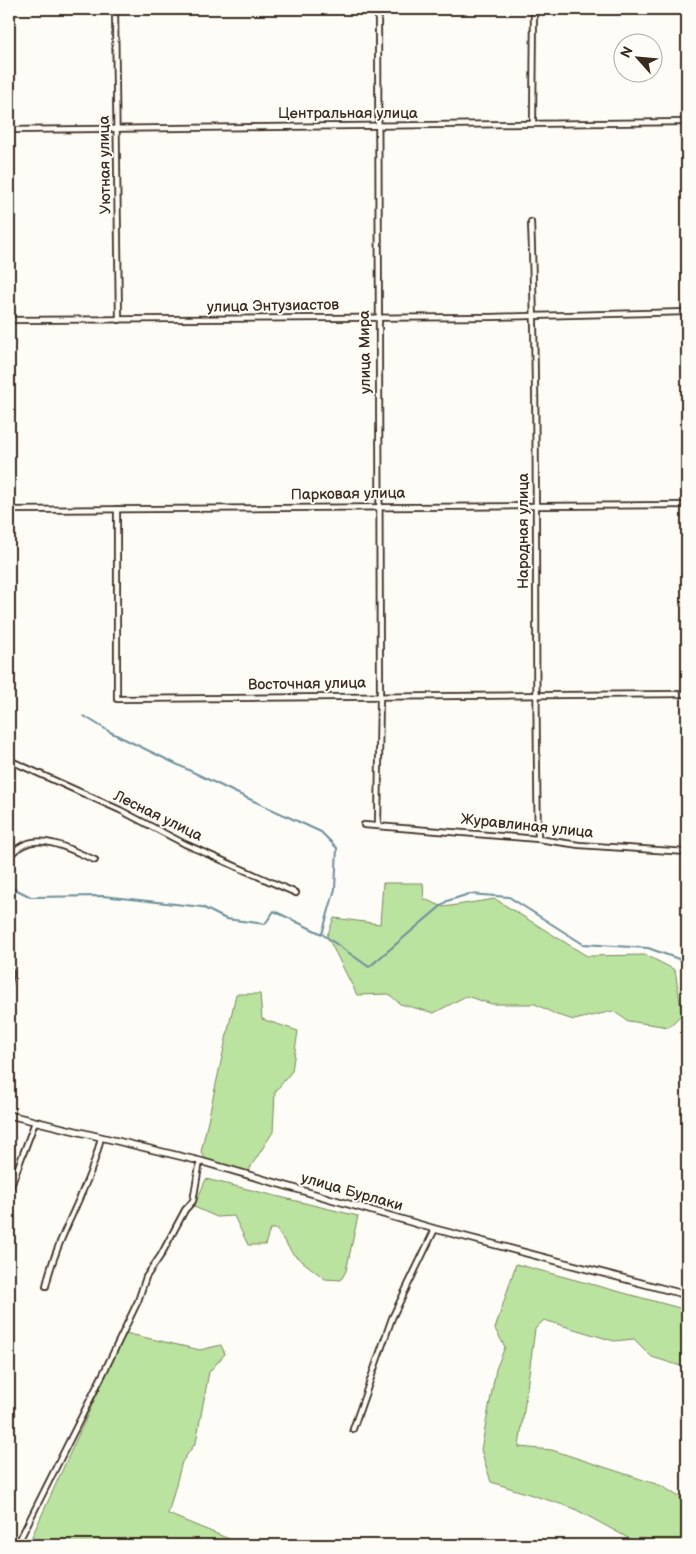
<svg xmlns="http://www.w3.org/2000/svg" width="696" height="1554" font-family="'Balsamiq Sans',sans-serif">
<rect width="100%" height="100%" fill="#fdfcf7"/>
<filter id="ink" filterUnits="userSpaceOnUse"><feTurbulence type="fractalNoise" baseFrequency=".02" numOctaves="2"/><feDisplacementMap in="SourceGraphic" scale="10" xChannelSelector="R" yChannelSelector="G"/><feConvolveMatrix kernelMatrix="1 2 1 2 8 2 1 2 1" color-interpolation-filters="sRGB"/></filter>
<g filter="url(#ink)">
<g fill="#bae39f" stroke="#7a865e">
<polygon points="383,883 423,883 424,899 444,907 495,899 587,956 646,955 675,970 682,1014 669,1027 628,1021 613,1011 574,1020 557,1015 535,1004 492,1004 466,996 434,1013 400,1004 389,994 357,995 327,936 334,918 380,924"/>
<polygon points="236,994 260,994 262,1019 298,1031 292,1071 275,1092 273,1132 248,1171 206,1159 201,1152"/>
<polygon points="206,1179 358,1216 346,1271 341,1280 325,1279 293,1254 276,1229 270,1229 265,1245 248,1245 234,1216 217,1217 194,1207"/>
<polygon points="516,1264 687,1310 687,1368 652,1357 634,1339 614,1341 544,1320 535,1329 519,1447 552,1450 662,1486 687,1502 687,1545 641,1545 573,1508 491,1482 481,1450 496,1369 505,1347 495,1329"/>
<polygon points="125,1333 200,1350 221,1345 225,1354 209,1372 196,1442 182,1462 168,1514 244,1545 28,1545"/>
</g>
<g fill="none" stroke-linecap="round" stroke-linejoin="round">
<g stroke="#6c8f9b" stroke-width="2">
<polyline points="84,716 110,732 232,791 321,832 337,848 335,889 322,934"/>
<polyline points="9,886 31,897 103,896 202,907 226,919 265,924 274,911 322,934 369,967 447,901 469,894 509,897 583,944 648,948 687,962"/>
</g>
<defs>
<g id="minor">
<polyline points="115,9 119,320"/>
<polyline points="533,122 534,9"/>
<polyline points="9,130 687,122"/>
<path d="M531 222C539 428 534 634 538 839"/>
<polyline points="9,320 491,317 687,312"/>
<polyline points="117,509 117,699 687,694"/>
<polyline points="9,510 687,505"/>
<polyline points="9,760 120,810 185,844 296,893"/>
<polyline points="364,825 538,839 579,845 687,852"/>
<polyline points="378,825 380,696 378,9"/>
<polyline points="9,844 15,850"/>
<path d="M9 857C33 827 66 848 95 860"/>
<polyline points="9,969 11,973 9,983"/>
<polyline points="9,1191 35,1122"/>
<path d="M46 1286C57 1234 90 1189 101 1137"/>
<polyline points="353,1429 392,1318 435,1229"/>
<polyline points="17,1545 104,1372 138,1301 146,1277 161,1255 185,1210 193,1201 200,1161"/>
</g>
<polyline id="tertiary" points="9,1115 200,1161 435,1229 687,1295"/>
</defs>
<use href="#minor" stroke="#3b2a1e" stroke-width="8"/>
<use href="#tertiary" stroke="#3b2a1e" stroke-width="9"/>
<use href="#minor" stroke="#fdfcf7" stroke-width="4.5"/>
<use href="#tertiary" stroke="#fdfcf7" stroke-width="5.5"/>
</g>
</g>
<g text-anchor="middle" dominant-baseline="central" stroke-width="4" stroke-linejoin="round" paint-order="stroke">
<g font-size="15" fill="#3b2a1e" stroke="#fdfcf7">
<text x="348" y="113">Центральная улица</text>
<text transform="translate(105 165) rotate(-91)">Уютная улица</text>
<text transform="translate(273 306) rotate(-1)">улица Энтузиастов</text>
<text transform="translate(365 352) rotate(-91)">улица Мира</text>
<text transform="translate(348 494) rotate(-1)">Парковая улица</text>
<text transform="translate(523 531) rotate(-90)">Народная улица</text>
<text transform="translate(307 684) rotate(-1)">Восточная улица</text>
<text transform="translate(158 816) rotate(26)">Лесная улица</text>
<text transform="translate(527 826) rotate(6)">Журавлиная улица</text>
<text transform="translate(352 1192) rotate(16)">улица Бурлаки</text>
</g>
</g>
<rect width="696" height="1554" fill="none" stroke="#fdfcf7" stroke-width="30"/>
<rect x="15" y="15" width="666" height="1524" fill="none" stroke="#3b2a1e" stroke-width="2" filter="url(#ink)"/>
<g transform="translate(638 58) rotate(297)"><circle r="24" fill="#fdfcf7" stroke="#afa8a0"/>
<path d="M0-4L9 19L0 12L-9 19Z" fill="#3b2a1e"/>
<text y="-8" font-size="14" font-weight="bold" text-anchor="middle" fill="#3b2a1e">N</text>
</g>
</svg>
